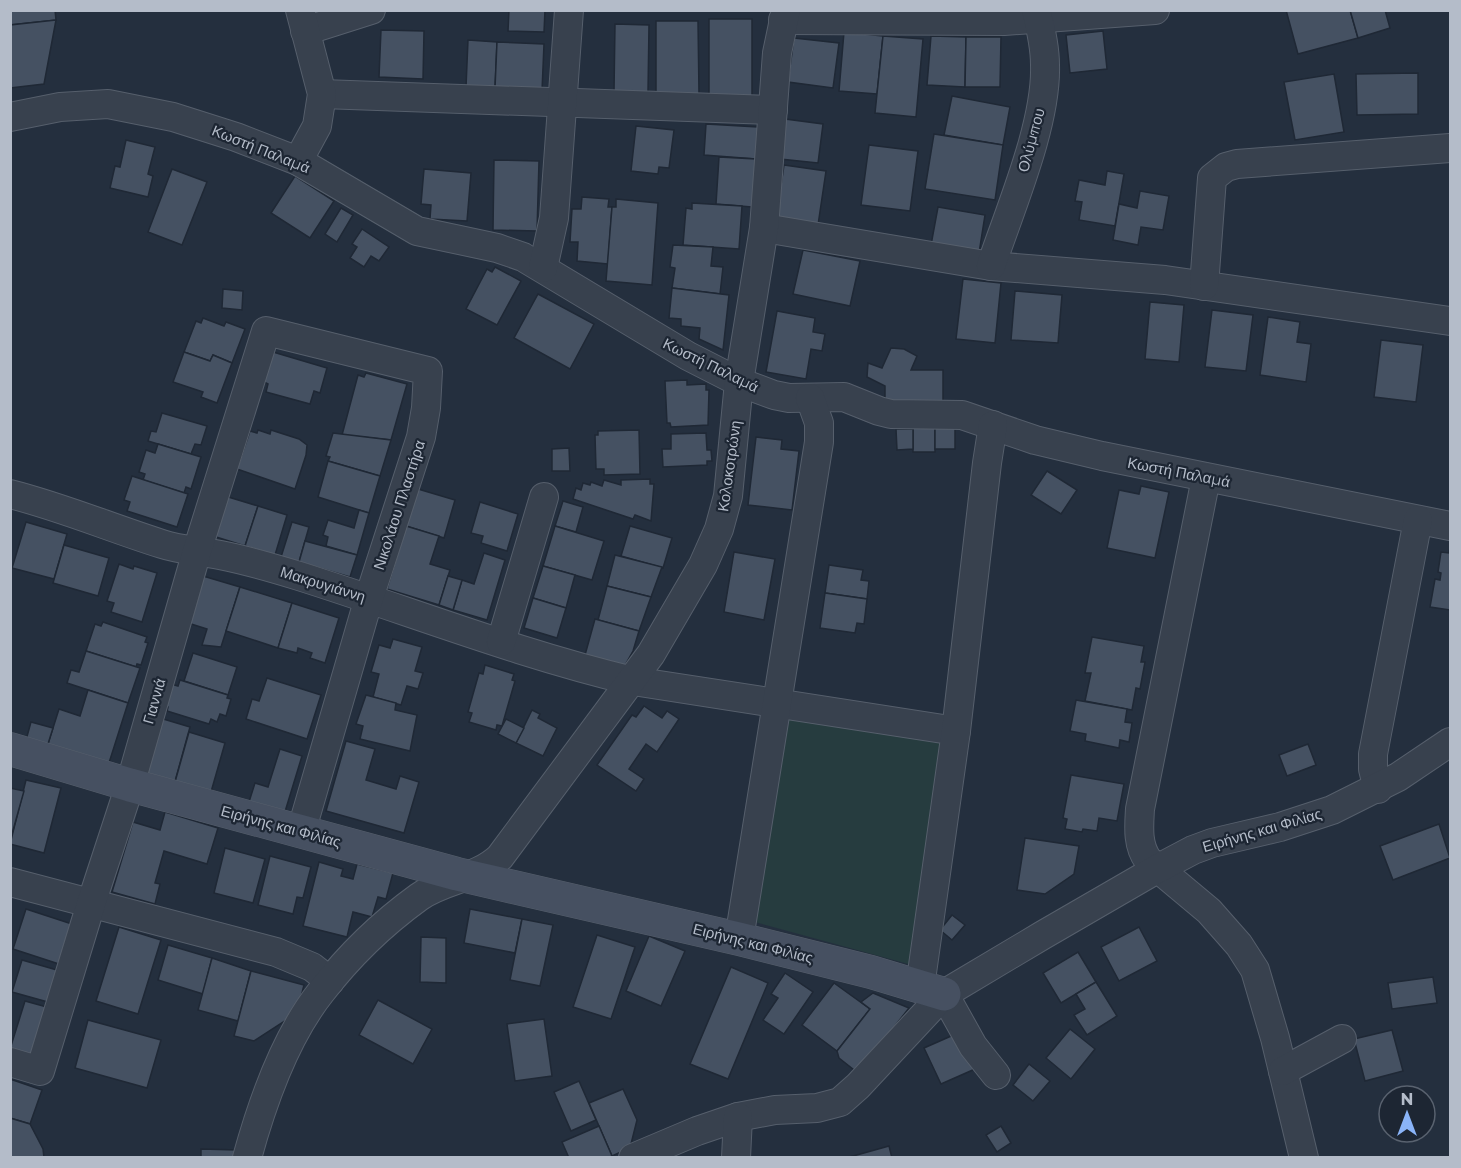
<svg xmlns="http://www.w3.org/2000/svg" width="1461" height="1168" font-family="Montserrat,sans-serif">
<rect width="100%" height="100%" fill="#242f3e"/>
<polygon fill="#263c3f" points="790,715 944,741 912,965 755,922"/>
<g fill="#455162" stroke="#1f2835" stroke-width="1.5">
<polygon points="10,10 55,10 56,20 10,25"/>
<polygon points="509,10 545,10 544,32 508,31"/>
<polygon points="1286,10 1350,10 1358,38 1298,54"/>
<polygon points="1350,10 1385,10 1390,28 1358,38"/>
<rect x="709" y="19" width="43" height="77"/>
<polygon points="56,20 44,84 10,88 10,25"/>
<polygon points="656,21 698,21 699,94 656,95"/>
<polygon points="615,24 649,25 648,92 614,92"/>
<polygon points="381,30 424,31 423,79 379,77"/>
<polygon points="1103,31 1107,69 1070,73 1066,35"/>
<polygon points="844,32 883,36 877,94 839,91"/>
<polygon points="883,36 923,39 916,117 875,113"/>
<polygon points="931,36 966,37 965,87 927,85"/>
<polygon points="966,37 1001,37 1000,87 965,87"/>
<polygon points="794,38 839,43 833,88 788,82"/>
<polygon points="468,40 497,42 495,88 466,87"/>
<polygon points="497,42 544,44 542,91 495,88"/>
<polygon points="1418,73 1418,114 1357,115 1356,74"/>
<polygon points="1334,74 1344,132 1295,140 1284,82"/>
<polygon points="952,96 1010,107 1003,145 944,135"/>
<polygon points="785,119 823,124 818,163 780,159"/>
<polygon points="706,124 758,127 756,159 704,155"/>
<polygon points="636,126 674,130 669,168 659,167 658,174 631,171"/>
<polygon points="934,134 1003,145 995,200 925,189"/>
<polygon points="126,140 155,147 148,174 153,176 148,197 110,188 115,166 120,167"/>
<polygon points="869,145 918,151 910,211 861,205"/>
<polygon points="719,157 756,159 752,207 716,204"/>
<polygon points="494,160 539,161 537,231 493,230"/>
<polygon points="784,165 826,171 818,225 776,220"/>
<polygon points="172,169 207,182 182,245 148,232"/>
<polygon points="424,169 471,173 467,221 430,219 431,205 421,204"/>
<polygon points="1107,171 1124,174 1115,226 1079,220 1082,202 1075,201 1079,180 1105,185"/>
<polygon points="295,176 334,201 310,238 271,213"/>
<polygon points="1140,191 1169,196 1163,230 1141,227 1138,245 1113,240 1119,204 1137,208"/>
<polygon points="582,197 609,199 608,207 612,207 608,264 577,261 578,242 570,242 572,209 581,209"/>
<polygon points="616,199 658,203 652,285 606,281 612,207 616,207"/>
<polygon points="692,203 742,206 739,249 683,245 686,208 692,209"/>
<polygon points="938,207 985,215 979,253 931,245"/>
<polygon points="341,208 353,215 337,242 325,234"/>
<polygon points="362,229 389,247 379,261 371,256 364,267 350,258 357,247 352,244"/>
<polygon points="673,245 713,247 711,266 723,267 720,294 672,288 675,268 670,267"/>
<polygon points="803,250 860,261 850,306 793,294"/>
<polygon points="495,267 521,281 497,325 466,309 487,269 492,272"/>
<polygon points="963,279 1001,283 995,343 956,339"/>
<polygon points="672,288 729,295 723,350 699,339 700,328 681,326 681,319 669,318"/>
<polygon points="223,289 243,291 242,310 222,308"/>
<polygon points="1015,291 1062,295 1058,343 1011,340"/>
<polygon points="538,294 594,324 570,369 514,338"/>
<polygon points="1150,302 1184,305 1179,362 1145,359"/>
<polygon points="1212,310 1253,315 1246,371 1205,367"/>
<polygon points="777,311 815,318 813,332 825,334 822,351 811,349 806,379 766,372"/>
<polygon points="1268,317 1300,322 1297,342 1311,344 1306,382 1260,375"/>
<polygon points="203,318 224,326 226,322 245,329 232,363 213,355 210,361 184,352 196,321 201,323"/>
<polygon points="1381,340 1423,345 1416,402 1374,397"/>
<polygon points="891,348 904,349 917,356 911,370 943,370 943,401 885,401 885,386 867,377 868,363 882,368"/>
<polygon points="184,352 210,361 213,355 232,363 217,403 201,397 203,392 173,382"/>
<polygon points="273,352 327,368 320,393 314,391 310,404 266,392 268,384 264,382"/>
<polygon points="366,373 407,384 391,440 342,435 358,375 364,377"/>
<polygon points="687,380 687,385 706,384 706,390 709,390 708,425 671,427 670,423 667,423 665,381"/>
<polygon points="162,413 207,426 201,445 195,444 191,454 148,441 151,431 156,432"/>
<rect x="913" y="426" width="22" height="26"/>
<rect x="935" y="426" width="20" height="23"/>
<polygon points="896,429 913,429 913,449 897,450"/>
<polygon points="258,430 270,434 271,430 299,439 307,445 306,455 295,489 237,469 250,431 257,433"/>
<polygon points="639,430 640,474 604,475 604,469 596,469 595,435 598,435 598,431"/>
<polygon points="333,433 391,440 380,476 328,461 330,457 326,456"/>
<polygon points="706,433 707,450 711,450 712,461 707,461 707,465 663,467 662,449 671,449 671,434"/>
<polygon points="756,437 782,440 781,449 799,451 792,510 748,505"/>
<polygon points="158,444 201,457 191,489 186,487 184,493 143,480 145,474 139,472 146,450 155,453"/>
<polygon points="569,448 570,471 552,471 552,449"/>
<polygon points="328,461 380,476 369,513 318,497"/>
<polygon points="1047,471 1077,490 1061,514 1031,495"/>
<polygon points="132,476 188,494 177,527 127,511 130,502 124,500"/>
<polygon points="650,479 650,484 654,484 651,521 635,515 633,519 573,499 576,488 581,490 583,483 590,485 591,482 602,486 604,480 621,485 621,480"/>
<polygon points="1141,486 1169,492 1155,558 1107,548 1119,490 1139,494"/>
<polygon points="418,489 455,500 444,538 406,526"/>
<polygon points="225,496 258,506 245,546 213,536"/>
<polygon points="563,501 583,507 576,532 555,526"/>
<polygon points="480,502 518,514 507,551 481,543 483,536 471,533"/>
<polygon points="258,506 287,515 275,555 245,546"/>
<polygon points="359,510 369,513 357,555 326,546 328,537 323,535 328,520 354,528"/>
<polygon points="26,522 67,534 54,579 12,568"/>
<polygon points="292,522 309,527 299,562 281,557"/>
<polygon points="406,526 439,536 430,564 450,570 439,605 387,589"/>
<polygon points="555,526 604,541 592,580 543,566"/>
<polygon points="630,526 672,538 663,568 621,556"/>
<polygon points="305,541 357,555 350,577 299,562"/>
<polygon points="64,545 109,558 98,596 53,583"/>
<polygon points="1450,548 1450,610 1430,607 1435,579 1440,580 1441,573 1438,572 1441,552 1449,553"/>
<polygon points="734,552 775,559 764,620 724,612"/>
<polygon points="484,553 505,560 487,620 453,610 462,580 474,584"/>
<polygon points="615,555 662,567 651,597 607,586"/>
<polygon points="119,564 133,569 134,566 157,573 142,622 111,612 114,603 107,601"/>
<polygon points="829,565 863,570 861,580 869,581 867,599 825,593"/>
<polygon points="543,566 575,575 566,608 533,598"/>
<polygon points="203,576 240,587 221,647 202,645 207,629 188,623"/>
<polygon points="448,576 462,580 453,610 439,605"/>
<polygon points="607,586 651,597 639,631 598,620"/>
<polygon points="240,587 292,603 278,648 226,631"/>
<polygon points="825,593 867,599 864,624 857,623 855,633 820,628"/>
<polygon points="533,598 566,608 557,638 524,628"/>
<polygon points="292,603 339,618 325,663 310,658 312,653 298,648 297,653 278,648"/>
<polygon points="595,619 639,631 633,651 624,667 585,655"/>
<polygon points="103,622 147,637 145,642 148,643 141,665 137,664 136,667 86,651 95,624 101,626"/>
<polygon points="1092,637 1144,646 1141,662 1145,662 1140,689 1136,688 1132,710 1085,701 1091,673 1085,673"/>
<polygon points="393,639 422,647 415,671 423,673 418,689 407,686 401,705 373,697 379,674 371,672 379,645 390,648"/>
<polygon points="86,651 140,668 128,703 67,683 71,670 79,672"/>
<polygon points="193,653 237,667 228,695 184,681"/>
<polygon points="485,665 514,674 512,680 515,681 502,726 497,725 496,730 469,722 472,713 468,712 479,673 483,674"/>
<polygon points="267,678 321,695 307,739 246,719 252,699 259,701"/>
<polygon points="180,680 228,695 227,698 231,699 226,716 220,714 217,722 211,719 209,724 167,711 168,707 165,706 171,684 178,686"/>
<polygon points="88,690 128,703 108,766 47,747 59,709 80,716"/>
<polygon points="366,695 396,703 395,710 417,715 410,751 360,739 363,726 356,724"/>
<polygon points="1076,700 1127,709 1125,722 1132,723 1129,742 1120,740 1119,748 1085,741 1086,734 1070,731"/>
<polygon points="644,706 662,718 667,711 679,719 657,752 646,744 629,769 644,779 636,791 597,765 632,715 636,717"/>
<polygon points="532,710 540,714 538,718 557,728 543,756 516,743"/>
<polygon points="160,718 190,727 174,785 143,776"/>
<polygon points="506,719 524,728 516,743 498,734"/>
<polygon points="31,722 53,728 47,747 26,740"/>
<polygon points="189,732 225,743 211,792 175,782"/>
<polygon points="346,741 375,749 366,780 396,789 400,776 419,782 404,833 326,811"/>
<polygon points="1308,744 1316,765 1287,776 1279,755"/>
<polygon points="280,749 302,756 284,815 248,805 255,783 268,787"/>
<polygon points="1071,775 1124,784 1117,821 1099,818 1097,831 1083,829 1082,832 1065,829 1067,819 1063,818"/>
<polygon points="26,780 61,788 44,853 10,844"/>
<polygon points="10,788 24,791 10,841"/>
<polygon points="165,812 218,828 207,864 164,851 155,883 160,884 155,904 112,892 133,822 160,830"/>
<polygon points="1439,824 1450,858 1393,880 1380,846"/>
<polygon points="1025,838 1079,846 1074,874 1045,894 1017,890"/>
<polygon points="225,848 265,859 253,903 214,893"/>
<polygon points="270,856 311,867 303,898 297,897 293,914 258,905"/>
<polygon points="319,862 343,869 341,876 353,879 357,864 393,873 386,899 378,897 372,917 353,912 347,937 303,926"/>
<polygon points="26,909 75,925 62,965 13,949"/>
<polygon points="470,909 522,919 515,953 464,943"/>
<polygon points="952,915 965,925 952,940 940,930"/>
<polygon points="522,919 553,925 540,986 510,980"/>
<polygon points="119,927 161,940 138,1014 96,1001"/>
<polygon points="1139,927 1157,961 1119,981 1101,947"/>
<polygon points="597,935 635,947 611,1019 573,1007"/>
<polygon points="649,936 685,951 661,1006 626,991"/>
<polygon points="421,937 446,938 446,983 420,982"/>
<polygon points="168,945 212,958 203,994 158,980"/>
<polygon points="1078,952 1096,982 1061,1003 1043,973"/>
<polygon points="212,958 251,971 238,1021 198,1010"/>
<polygon points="22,960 64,972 55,1004 12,992"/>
<polygon points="731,967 768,983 728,1079 690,1064"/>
<polygon points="251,971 304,985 297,1013 254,1041 234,1036"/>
<polygon points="785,973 813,992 784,1034 763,1020 778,998 771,994"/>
<polygon points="1433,977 1437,1003 1392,1009 1388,983"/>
<polygon points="1096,982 1117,1016 1087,1035 1074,1015 1085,1009 1076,994"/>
<polygon points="834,983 870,1009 837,1051 802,1025"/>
<polygon points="873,993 909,1008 858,1073 839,1058 837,1051 870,1009 861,1002"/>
<polygon points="378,1000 432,1029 413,1064 359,1035"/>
<polygon points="25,1001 54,1009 39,1060 10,1049"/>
<polygon points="544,1019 552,1076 515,1081 507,1024"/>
<polygon points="88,1020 161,1040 147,1088 75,1068"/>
<polygon points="1070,1029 1095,1049 1071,1079 1046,1058"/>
<polygon points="1392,1030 1403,1071 1365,1081 1354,1039"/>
<polygon points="958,1033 975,1069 941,1084 924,1048"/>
<polygon points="1029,1064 1050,1081 1033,1101 1013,1085"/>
<polygon points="10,1079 42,1090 30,1124 10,1118"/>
<polygon points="579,1081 596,1120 571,1131 554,1092"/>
<polygon points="623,1089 637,1120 630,1148 612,1156 589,1103"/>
<polygon points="10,1118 30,1124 43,1149 44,1158 10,1158"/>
<polygon points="599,1126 612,1156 607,1158 569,1158 562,1142"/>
<polygon points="1001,1126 1011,1143 997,1152 986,1135"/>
<polygon points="889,1146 892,1158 846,1158"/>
<polygon points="201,1149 237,1150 236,1158 201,1158"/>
</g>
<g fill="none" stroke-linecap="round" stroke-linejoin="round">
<defs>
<g id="street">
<polyline points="783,20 1004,21 1155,10"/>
<polyline points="305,31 371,10"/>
<polyline points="322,94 773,110"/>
<polyline points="10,117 60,107 108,104 173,117 236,137 298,161 417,231 497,248 523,257 688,356 739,382 774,395 789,398 844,397 879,411 891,414 962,415 1035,440 1102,456 1450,526"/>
<polyline points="298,161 317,126 322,94 300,10"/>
<polyline points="764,228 991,266 1165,280 1450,321"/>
<path d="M991 266C1010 209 1047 124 1045 65 1045 47 1041 29 1036 10"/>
<polyline points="543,268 554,218 569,10"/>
<polyline points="1204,286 1212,178 1226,167 1237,164 1450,148"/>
<path d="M1206 478 1140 809C1139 826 1137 845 1148 860L1209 911 1239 945 1255 970 1275 1038 1304 1158"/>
<path d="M10 494C62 507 111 528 162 544 180 550 201 551 220 555 246 560 273 568 299 576 410 611 519 654 633 681L956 731"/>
<polyline points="501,642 544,497"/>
<polyline points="1378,789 1373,769 1373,754 1418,520"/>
<polyline points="10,882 276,952 312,967 330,981"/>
<polyline points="739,939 819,442 819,423 810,398"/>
<polyline points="920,987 956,731 987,463 993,425"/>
<polyline points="944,994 973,1046 996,1075"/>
<polyline points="10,1062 40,1071 91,904 130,785 197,551 266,331 428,371 426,408 421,437 369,598 301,832"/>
<polyline points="1283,1071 1342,1039"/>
<path d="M247 1158C262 1103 286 1036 321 992 348 957 383 923 419 897 444 879 477 879 500 857L651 654 703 565 719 529 728 496 739 382 764 228 777 53 786 10"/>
<polyline points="633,1158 697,1131 738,1117 775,1110 817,1108 840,1102 858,1086 944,994 1043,935 1157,869 1193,850 1212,843 1280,827 1332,810 1398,777 1450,742"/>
<polyline points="736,1158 738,1117"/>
</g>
<polyline id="secondary" points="10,749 130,785 457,874 739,939 871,972 944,994"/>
</defs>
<use href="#street" stroke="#565f6c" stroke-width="30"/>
<use href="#secondary" stroke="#565f6c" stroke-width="34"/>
<use href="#street" stroke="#38414e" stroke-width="28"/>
<use href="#secondary" stroke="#465061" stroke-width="33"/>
</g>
<g text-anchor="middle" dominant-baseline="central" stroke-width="4.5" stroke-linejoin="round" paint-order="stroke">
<g font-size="15" fill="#b4bcc9" stroke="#1d2633">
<text transform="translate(1031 140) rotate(-75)">Ολύμπου</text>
<text transform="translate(261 149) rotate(22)">Κωστή Παλαμά</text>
<text transform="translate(711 365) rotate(26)">Κωστή Παλαμά</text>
<text transform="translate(729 466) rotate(-82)">Κολοκοτρώνη</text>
<text transform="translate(1179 472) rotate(11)">Κωστή Παλαμά</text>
<text transform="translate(399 505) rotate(-72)">Νικολάου Πλαστήρα</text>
<text transform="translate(323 584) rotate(17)">Μακρυγιάννη</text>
<text transform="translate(154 701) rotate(-74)">Γιαννιά</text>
<text transform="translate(281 826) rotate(15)">Ειρήνης και Φιλίας</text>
<text transform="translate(1262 830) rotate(-16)">Ειρήνης και Φιλίας</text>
<text transform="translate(753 943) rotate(14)">Ειρήνης και Φιλίας</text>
</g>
</g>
<rect width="1461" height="1168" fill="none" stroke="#b4bcc9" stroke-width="24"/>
<g transform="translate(1407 1114)"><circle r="28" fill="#1d2633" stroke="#59626f" stroke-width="1.5"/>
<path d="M0-4.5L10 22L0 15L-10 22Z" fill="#8ab4f8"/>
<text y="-9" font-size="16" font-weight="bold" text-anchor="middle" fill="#b4bcc9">N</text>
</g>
</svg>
